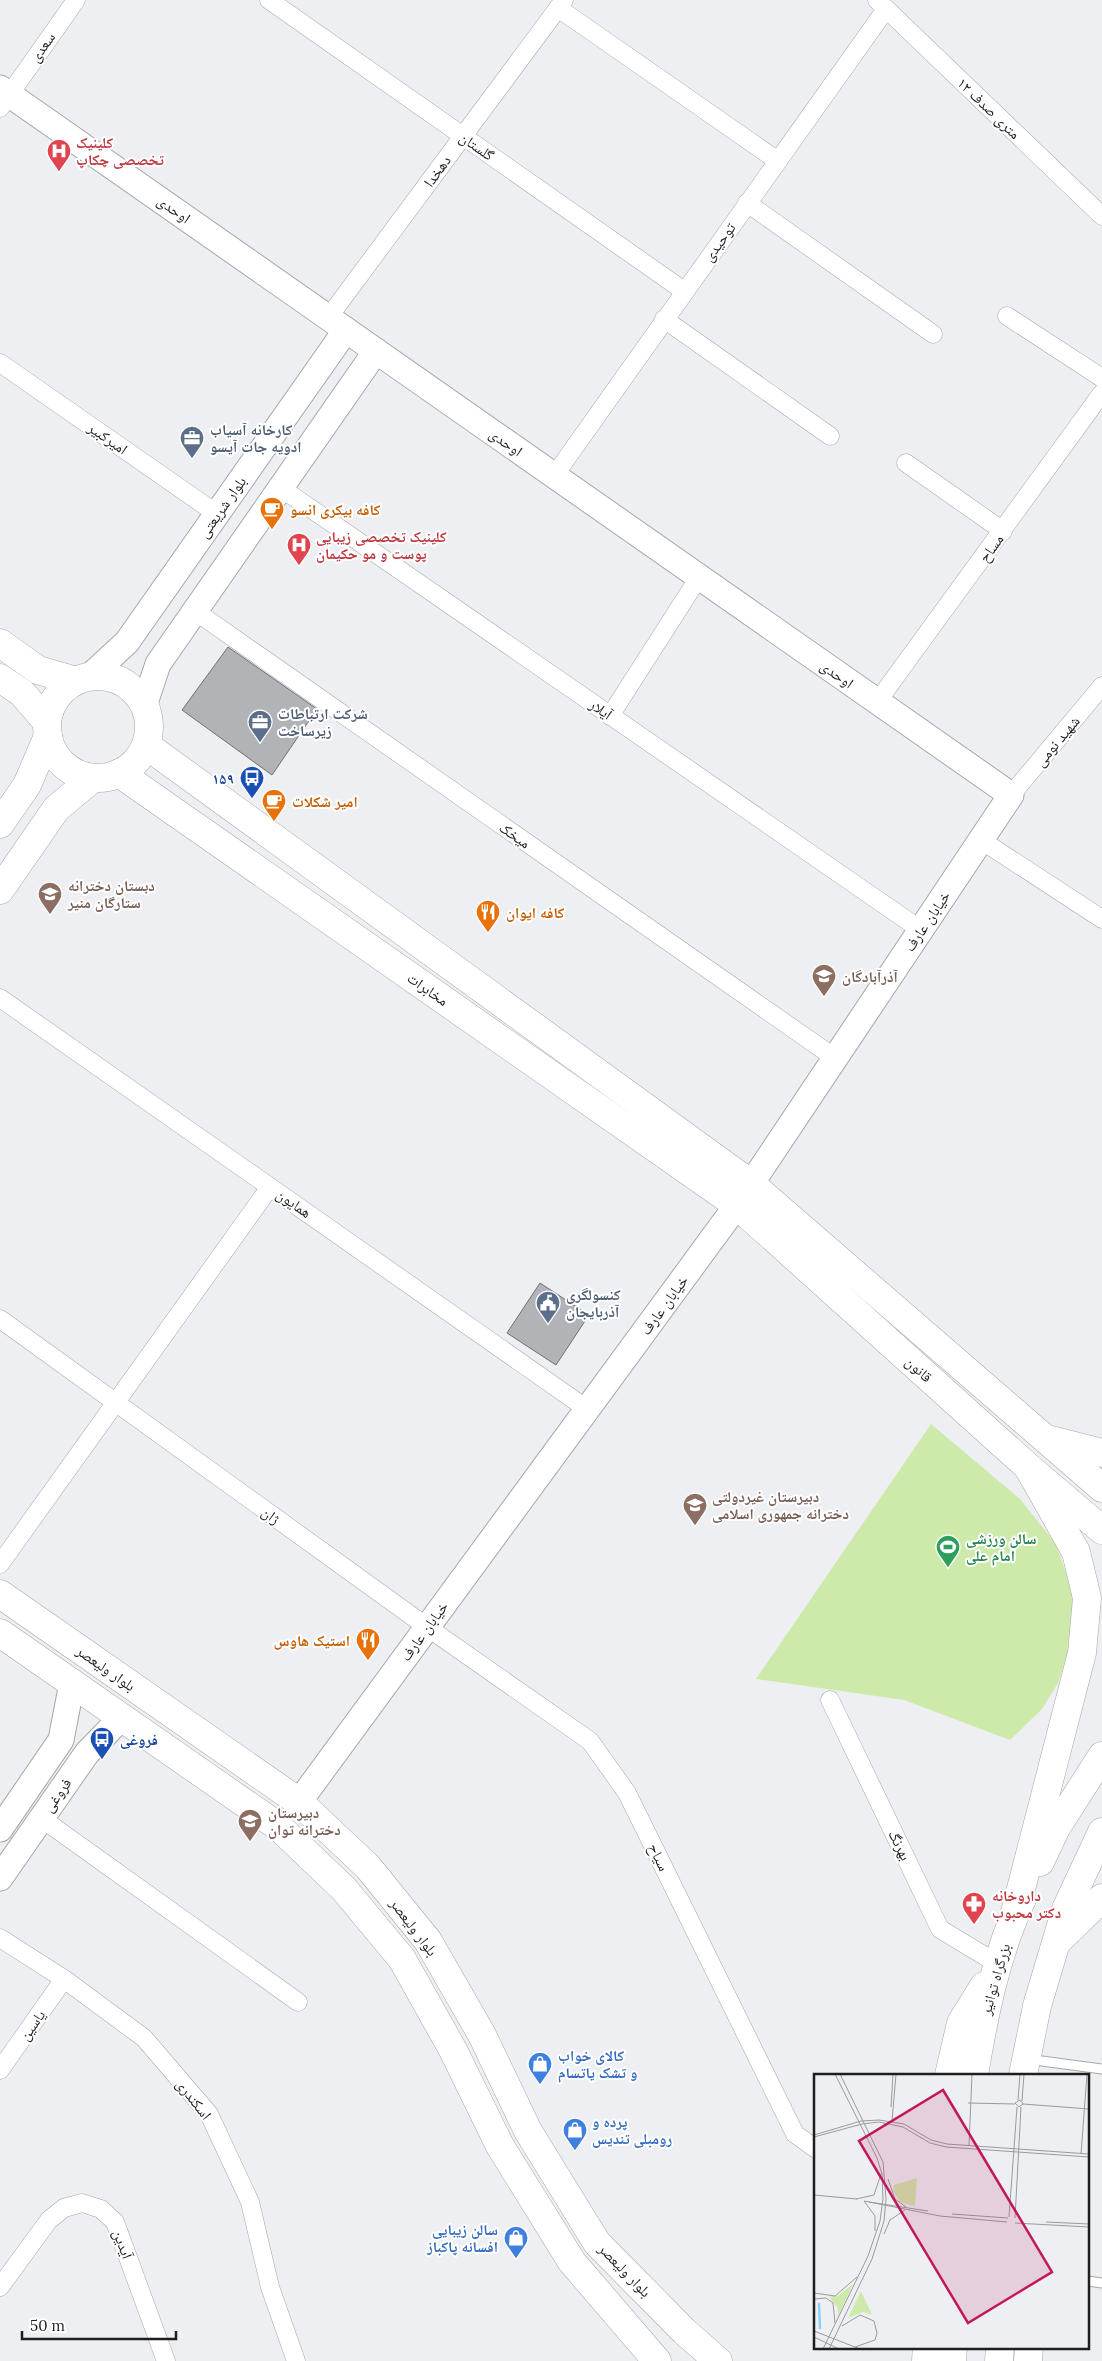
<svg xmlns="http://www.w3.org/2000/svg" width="1102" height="2361" font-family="Lora,'Noto Naskh Arabic',serif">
<rect width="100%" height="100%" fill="#edeff2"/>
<polygon fill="#ceeaaa" points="931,1424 1020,1499 1056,1544 1073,1593 1073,1637 1058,1683 1042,1709 1010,1740 904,1700 756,1679"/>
<g fill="#b2b3b7" stroke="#6f7174">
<polygon points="228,647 317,709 272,775 182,710"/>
<polygon points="540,1283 589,1315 556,1365 507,1333"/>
</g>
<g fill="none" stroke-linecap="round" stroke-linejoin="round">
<defs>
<g id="lane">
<polyline points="1042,2061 1102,2069"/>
<polyline points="1088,2281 1102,2283"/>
</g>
<g id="street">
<polyline points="269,0 684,291"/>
<polyline points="877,0 1102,216"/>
<polyline points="558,8 778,161"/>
<polyline points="0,108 76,0"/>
<polyline points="747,203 933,334"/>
<polyline points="1007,316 1102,378"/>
<polyline points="328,318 564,0"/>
<polyline points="664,319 830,436"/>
<polyline points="0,363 217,514"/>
<polyline points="906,463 1003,531"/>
<polyline points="554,476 886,9"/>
<polyline points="281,488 921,930"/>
<polyline points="195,611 835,1058"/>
<polyline points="877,702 1102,393"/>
<polyline points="610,716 699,577"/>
<polyline points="1011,795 1102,686"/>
<polyline points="981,840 1102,919"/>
<polyline points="0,998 587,1409"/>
<polyline points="0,1319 427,1627 590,1741 627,1793 795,2134 816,2149"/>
<polyline points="0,1564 270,1187"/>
<polyline points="830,1700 940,1929 998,1964"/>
<polyline points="41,1818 298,2002"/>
<polyline points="0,1938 64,1979 144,2038 209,2114 250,2202 270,2287 296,2361"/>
<polyline points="0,2070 64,1979"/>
<polyline points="0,2287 49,2220 64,2208 82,2203 101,2209 115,2222 166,2361"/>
</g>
<g id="secondary">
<polyline points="0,88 1011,795 751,1184"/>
<polyline points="89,677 127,642 346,330"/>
<polyline points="144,706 158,664 376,351"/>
<polyline points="299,1802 737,1205"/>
<polyline points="0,1829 61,1740 72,1683"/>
<polyline points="0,1878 87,1753 121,1718"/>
</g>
<g id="primary">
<polyline points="0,643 38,670 76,681"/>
<circle cx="98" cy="727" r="51"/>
<polyline points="0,678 22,693 47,722"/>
<polyline points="146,745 751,1184 1102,1488"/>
<polyline points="119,773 737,1205 1028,1467 1102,1530"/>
<polyline points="0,824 27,785 48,736"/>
<polyline points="0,890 56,809 93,778"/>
<polyline points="0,1594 299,1802 368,1867 428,1941 482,2035 528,2131 597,2243 684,2331 718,2361"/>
<polyline points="0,1633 279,1827 344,1889 402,1959 453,2050 500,2146 572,2262 657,2361"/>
</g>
<g id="highway">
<polyline points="1047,1439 1102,1453"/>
<polyline points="1040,1862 1056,1828 1102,1756"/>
<polyline points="1014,1916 1082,1653 1087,1598 1076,1552 1028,1467"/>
<polyline points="1057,1942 1102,1898"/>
<polyline points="949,2075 961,2023 984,1986"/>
<path d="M974 2075C984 2015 996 1954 1022 1899"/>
<polyline points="1023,2075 1037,2006 1066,1909 1102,1832"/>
<polyline points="926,2361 927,2347"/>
<polyline points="952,2361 953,2347"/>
<polyline points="999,2361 1000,2347"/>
<polyline points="1028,2361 1029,2347"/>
</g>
</defs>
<use href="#lane" stroke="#a5a7aa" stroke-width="11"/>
<use href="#street" stroke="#a5a7aa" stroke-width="19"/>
<use href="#secondary" stroke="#a5a7aa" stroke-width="27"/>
<use href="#primary" stroke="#a5a7aa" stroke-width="29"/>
<use href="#highway" stroke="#a5a7aa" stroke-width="29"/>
<use href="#lane" stroke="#fff" stroke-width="9"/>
<use href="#street" stroke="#fff" stroke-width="18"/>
<use href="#secondary" stroke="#fff" stroke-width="25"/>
<use href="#primary" stroke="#fff" stroke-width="28"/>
<use href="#highway" stroke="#fff" stroke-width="28"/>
</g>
<defs>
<symbol id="hospital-pin" viewBox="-11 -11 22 30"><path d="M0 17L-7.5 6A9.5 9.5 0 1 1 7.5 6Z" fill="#e0444e" stroke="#fff"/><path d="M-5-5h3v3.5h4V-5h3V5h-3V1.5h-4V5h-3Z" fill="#fff"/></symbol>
<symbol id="office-pin" viewBox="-11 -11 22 30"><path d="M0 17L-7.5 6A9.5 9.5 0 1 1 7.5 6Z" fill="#5c6f8a" stroke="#fff"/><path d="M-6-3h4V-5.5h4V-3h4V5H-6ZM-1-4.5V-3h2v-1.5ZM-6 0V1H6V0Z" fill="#fff"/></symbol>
<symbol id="cafe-pin" viewBox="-11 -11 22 30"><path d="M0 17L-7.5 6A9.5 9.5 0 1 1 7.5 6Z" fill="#e8710a" stroke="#fff"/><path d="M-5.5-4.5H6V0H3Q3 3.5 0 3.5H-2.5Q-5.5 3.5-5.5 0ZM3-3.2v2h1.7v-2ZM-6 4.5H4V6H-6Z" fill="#fff"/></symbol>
<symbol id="bus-pin" viewBox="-11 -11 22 30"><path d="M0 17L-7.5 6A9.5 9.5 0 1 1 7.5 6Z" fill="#1a4fb4" stroke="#fff"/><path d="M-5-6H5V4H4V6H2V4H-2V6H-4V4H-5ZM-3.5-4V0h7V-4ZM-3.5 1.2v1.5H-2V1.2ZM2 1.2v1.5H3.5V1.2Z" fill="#fff"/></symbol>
<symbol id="school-pin" viewBox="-11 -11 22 30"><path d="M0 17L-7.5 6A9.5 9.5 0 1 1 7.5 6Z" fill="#8d6e63" stroke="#fff"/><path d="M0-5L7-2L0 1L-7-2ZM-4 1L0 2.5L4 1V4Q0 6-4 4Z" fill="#fff"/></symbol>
<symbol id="restaurant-pin" viewBox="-11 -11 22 30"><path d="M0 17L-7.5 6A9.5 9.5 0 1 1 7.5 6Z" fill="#e8710a" stroke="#fff"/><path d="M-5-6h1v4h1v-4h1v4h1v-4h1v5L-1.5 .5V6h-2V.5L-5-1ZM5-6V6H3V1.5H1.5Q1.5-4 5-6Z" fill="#fff"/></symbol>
<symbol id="civic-pin" viewBox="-11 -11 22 30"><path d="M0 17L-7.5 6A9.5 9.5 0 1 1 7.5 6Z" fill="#5c6f8a" stroke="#fff"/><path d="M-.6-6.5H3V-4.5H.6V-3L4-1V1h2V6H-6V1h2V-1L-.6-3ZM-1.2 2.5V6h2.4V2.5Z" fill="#fff"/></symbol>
<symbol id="stadium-pin" viewBox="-11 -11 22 30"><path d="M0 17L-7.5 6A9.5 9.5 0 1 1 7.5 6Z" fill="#2e9e5b" stroke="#fff"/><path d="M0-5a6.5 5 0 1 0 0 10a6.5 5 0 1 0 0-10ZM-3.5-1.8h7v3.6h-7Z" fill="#fff"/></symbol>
<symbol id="pharmacy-pin" viewBox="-11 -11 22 30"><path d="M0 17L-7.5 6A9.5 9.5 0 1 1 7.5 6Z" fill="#e0444e" stroke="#fff"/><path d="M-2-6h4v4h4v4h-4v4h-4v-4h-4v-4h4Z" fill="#fff"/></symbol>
<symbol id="shop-pin" viewBox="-11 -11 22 30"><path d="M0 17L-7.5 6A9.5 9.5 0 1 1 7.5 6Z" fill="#3f7fe0" stroke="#fff"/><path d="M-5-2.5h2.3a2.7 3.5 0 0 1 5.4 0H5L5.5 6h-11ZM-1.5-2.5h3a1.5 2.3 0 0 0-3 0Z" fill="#fff"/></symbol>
</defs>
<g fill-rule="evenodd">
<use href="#hospital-pin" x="45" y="137" width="28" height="38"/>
<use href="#office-pin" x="178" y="424" width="28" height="38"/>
<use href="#cafe-pin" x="258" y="495" width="28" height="38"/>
<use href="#hospital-pin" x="285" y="531" width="28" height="38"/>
<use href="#office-pin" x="246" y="708" width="28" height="38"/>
<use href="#bus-pin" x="238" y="764" width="28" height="38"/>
<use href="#cafe-pin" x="260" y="787" width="28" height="38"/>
<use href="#school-pin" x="36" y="880" width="28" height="38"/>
<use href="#restaurant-pin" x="474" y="898" width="28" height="38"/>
<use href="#school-pin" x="810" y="962" width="28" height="38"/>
<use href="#civic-pin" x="534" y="1289" width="28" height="38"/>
<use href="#school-pin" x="681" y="1491" width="28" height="38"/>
<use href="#stadium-pin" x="934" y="1533" width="28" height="38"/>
<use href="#restaurant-pin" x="354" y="1626" width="28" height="38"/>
<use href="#bus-pin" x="88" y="1725" width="28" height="38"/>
<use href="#school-pin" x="236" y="1807" width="28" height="38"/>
<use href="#pharmacy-pin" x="960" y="1890" width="28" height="38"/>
<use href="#shop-pin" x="526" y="2050" width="28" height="38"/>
<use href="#shop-pin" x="561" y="2116" width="28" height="38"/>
<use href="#shop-pin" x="502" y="2224" width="28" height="38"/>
</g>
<g text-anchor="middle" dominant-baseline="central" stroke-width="4" stroke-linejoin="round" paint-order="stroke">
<g font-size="15" fill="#1e1e1f" stroke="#fff">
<text transform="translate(42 47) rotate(-55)">سعدی</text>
<text transform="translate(989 108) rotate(44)">۱۲ متری صدف</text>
<text transform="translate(477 146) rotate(35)">گلستان</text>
<text transform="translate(437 171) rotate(-54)">دهخدا</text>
<text transform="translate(174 209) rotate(35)">اوحدی</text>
<text transform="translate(719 242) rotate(-54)">توحیدی</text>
<text transform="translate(108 438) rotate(35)">امیرکبیر</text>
<text transform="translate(506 442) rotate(35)">اوحدی</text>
<text transform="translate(222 507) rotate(-55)">بلوار شریعتى</text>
<text transform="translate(991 548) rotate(-54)">مساح</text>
<text transform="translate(837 674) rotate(35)">اوحدی</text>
<text transform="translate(601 709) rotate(35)">آیلار</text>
<text transform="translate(1057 741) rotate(-50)">شهید نومی</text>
<text transform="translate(515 835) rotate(35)">میخک</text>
<text transform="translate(927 921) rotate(-56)">خیابان عارف</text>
<text transform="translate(428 989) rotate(35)">مخابرات</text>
<text transform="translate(294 1203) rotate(35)">همایون</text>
<text transform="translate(664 1305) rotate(-54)">خیابان عارف</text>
<text transform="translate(919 1369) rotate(42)">قانون</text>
<text transform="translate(271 1515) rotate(36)">ژان</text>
<text transform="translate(424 1631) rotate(-54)">خیابان عارف</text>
<text transform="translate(106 1668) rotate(35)">بلوار ولیعصر</text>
<text transform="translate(57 1795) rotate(-55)">فروغى</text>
<text transform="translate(900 1845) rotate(64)">بهرنگ</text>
<text transform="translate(659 1857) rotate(64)">سیاح</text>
<text transform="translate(414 1927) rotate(53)">بلوار ولیعصر</text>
<text transform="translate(995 1979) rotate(-74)">بزرگراه توانیر</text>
<text transform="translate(32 2025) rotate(-55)">یاسین</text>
<text transform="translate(194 2099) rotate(52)">اسکندری</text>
<text transform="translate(123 2244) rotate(70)">آیدین</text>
<text transform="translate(625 2270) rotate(46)">بلوار ولیعصر</text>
</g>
<g font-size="15" font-weight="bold" fill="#be3a42" stroke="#fff" text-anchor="start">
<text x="76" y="142">کلينيک<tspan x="76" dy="17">تخصصی چکاپ</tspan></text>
<text x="316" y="536">کلینیک تخصصی زیبایی<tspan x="316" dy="17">پوست و مو حکیمان</tspan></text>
<text x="992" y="1895">داروخانه<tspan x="992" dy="17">دکتر محبوب</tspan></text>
</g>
<g font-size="15" font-weight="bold" fill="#4e5e75" stroke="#fff" text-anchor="start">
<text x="210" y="429">کارخانه آسیاب<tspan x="210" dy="17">ادویه جات آیسو</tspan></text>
<text x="278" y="713">شرکت ارتباطات<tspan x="278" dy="17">زیرساخت</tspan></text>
<text x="566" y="1294">کنسولگری<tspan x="566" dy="17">آذربایجان</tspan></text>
</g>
<g font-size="15" font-weight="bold" fill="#c56008" stroke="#fff" text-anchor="start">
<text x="290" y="509">کافه بیکری انسو</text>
<text x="292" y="801">امیر شکلات</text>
<text x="506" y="912">کافه ایوان</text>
<text x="350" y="1640" text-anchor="end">استیک هاوس</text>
</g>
<g font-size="15" font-weight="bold" fill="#164399" stroke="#fff" text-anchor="end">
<text x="234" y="778">۱۵۹</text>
<text x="120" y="1739" text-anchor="start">فروغی</text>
</g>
<g font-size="15" font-weight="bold" fill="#785e54" stroke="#fff" text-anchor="start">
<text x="68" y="885">دبستان دخترانه<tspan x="68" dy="17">ستارگان منیر</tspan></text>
<text x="842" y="976">آذرآبادگان</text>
<text x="712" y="1496">دبیرستان غیردولتی<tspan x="712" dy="17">دخترانه جمهوری اسلامی</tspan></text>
<text x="268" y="1812">دبیرستان<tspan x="268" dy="17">دخترانه توان</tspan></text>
</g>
<g font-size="15" font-weight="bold" fill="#27864d" stroke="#fff" text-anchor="start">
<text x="966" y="1538">سالن ورزشی<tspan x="966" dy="17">امام علی</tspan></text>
</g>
<g font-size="15" font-weight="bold" fill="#366cbe" stroke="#fff" text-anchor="start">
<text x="558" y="2055">کالای خواب<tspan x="558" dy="17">و تشک یاتسام</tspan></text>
<text x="592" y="2121">پرده و<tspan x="592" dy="17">رومبلی تندیس</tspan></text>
<text x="498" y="2229" text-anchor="end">سالن زیبایی<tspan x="498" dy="17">افسانه پاکباز</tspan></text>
</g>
</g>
<g transform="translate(814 2074)">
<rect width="275" height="275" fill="#edeff2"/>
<path d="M103 104 101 132 86 128 79 117 80 111ZM39 210 24 242V234L15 223 25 221ZM47 217 58 241 49 238 34 244Z" fill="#ceeaaa"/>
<path fill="none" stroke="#8bd1fc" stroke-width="2.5" d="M5 229 6 255"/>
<path fill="none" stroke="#9a9b9e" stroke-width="1" d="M204 26 206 0M208 27 210 0M154 29 201 30M209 30 206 26 201 29 205 33 209 30 275 35M77 33 79 0M78 47 82 0M0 61 47 47 65 46 90 50 117 66 133 70 275 80M0 63 48 50 65 48 89 53 116 69 132 73 275 83M155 72 158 0M267 80 273 0M74 105 81 125 92 133M0 121 43 125M42 125 60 121 67 100M50 127 126 142 193 148M50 127 61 142V157M55 128 114 137M138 140 194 144M195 143 203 33M201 144 207 33M232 148 275 150M201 149 275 153M70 160 76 146 91 136M0 219 21 222 43 203M0 225 12 224 19 229 21 249M28 252 46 241 60 247 63 259 61 266 41 273M0 257 46 275M0 263 25 275M9 275 54 182 66 147 69 125 68 100 63 84 21 0M15 275 58 185 70 147 72 125 69 88 26 0"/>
<path fill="#c2185b" fill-opacity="0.15" stroke="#c2185b" stroke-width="2.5" d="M129 16 238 198 154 249 45 67Z"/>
<rect width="275" height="275" fill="none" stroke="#1e1e1f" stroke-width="2.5"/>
</g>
<path d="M22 2331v8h154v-8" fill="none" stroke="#1e1e1f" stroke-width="2.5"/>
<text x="30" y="2331" font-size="15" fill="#1e1e1f" stroke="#ffffff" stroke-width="4" paint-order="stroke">50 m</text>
</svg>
